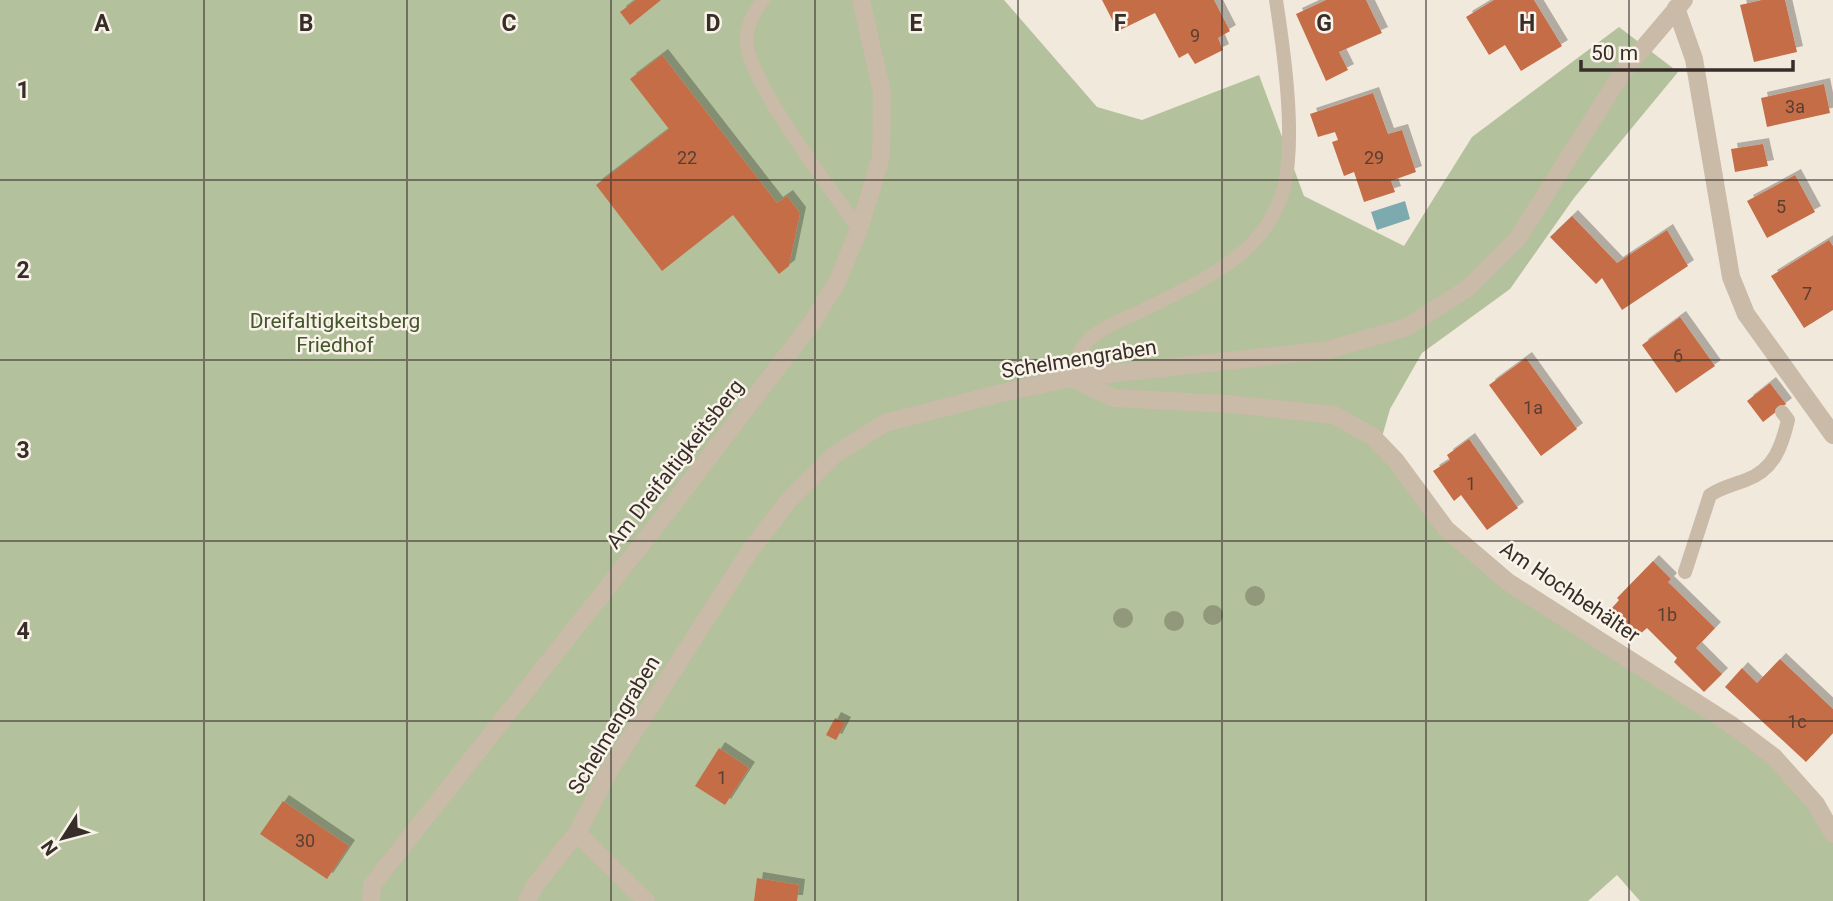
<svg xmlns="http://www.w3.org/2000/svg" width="1833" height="901" font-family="Roboto,sans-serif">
<defs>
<filter id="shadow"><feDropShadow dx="6" dy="-6" stdDeviation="0" flood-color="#0004"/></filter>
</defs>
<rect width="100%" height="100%" fill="#f2e9dd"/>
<polygon fill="#b3c19c" points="0,0 1004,0 1097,107 1142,120 1259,75 1304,196 1404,246 1472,137 1619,27 1678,72 1574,198 1510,289 1422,353 1390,409 1380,444 1446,529 1774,757 1833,834 1833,901 1640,901 1617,875 1588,901 0,901"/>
<polygon fill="#7caaaf" points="1405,201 1410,219 1377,230 1371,212"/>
<g fill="#c56d47" filter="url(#shadow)">
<polygon points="636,0 661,0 630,25 620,12"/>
<polygon points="1102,0 1214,0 1230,31 1218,38 1223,50 1195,64 1188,53 1179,58 1155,13 1118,31"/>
<polygon points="1326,0 1366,0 1382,33 1339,52 1348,70 1326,81 1296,14"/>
<polygon points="1494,0 1534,0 1562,46 1521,71 1505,45 1489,55 1466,17"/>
<polygon points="1762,0 1785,0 1797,52 1754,62 1740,5"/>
<polygon points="662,55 777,203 787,196 800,213 789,266 779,274 733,215 662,271 596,185 669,129 630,79"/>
<polygon points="1824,84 1830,113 1767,127 1761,98"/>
<polygon points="1373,93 1388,134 1402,130 1416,172 1391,181 1395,192 1364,202 1354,172 1344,176 1332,142 1338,140 1335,132 1318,137 1310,114"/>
<polygon points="1763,144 1768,166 1735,172 1731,149"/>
<polygon points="1795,175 1815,212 1767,238 1747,201"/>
<polygon points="1572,216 1617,263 1667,230 1688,266 1622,310 1602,278 1596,284 1550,237"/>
<polygon points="1829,240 1833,246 1833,310 1804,328 1771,276"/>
<polygon points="1680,317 1715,366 1676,393 1642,345"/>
<polygon points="1526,358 1577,429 1541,456 1489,385"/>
<polygon points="1770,383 1786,404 1763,422 1747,401"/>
<polygon points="1469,439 1518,508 1487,530 1461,495 1454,501 1433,471 1450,460 1447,455"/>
<polygon points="1653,561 1671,579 1668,582 1715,628 1696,648 1722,674 1704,692 1674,662 1677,658 1647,628 1639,635 1622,634 1604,617 1619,600 1617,598"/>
<polygon points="1780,659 1833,709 1833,733 1806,762 1725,687 1742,668 1757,683"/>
<polygon points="835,718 845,723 836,740 826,735"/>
<polygon points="719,748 749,768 725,805 695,786"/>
<polygon points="283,801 349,846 327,879 260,834"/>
<polygon points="757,878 799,885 797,901 754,901"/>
</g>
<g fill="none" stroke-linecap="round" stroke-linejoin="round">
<g stroke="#cabaa8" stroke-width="14">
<path d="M763 0C753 13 745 28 747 45 752 86 832 191 859 229"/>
<path d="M1071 378C1074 365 1077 355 1085 344 1097 329 1118 322 1135 314 1194 284 1266 258 1284 187 1296 137 1284 52 1276 0"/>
<path d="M1685 572 1710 495C1722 487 1733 485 1746 480 1774 470 1782 446 1788 420L1782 412"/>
</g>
<g stroke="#cabaa8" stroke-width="18">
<polyline points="1676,8 1694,59 1731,277 1746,314 1833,435"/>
<polyline points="1071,378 1114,398 1228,404 1334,415 1372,436 1396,461 1446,529 1508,582 1730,724 1774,757 1816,804 1833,834"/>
<polyline points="577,833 646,901"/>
<polyline points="371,901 372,885 660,521 813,321 838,280 859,229 881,157 882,92 861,0"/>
<polyline points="527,901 535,885 577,833 609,771 751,549 788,501 834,455 885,423 997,394 1071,378 1328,350 1407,327 1468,288 1518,238 1622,73 1684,0"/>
</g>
</g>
<g fill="#92987c">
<circle cx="1255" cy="596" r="10"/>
<circle cx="1213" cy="615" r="10"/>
<circle cx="1123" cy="618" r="10"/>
<circle cx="1174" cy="621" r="10"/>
</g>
<path fill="none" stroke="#372e29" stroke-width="2" stroke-opacity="0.55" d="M204 0V901M407 0V901M611 0V901M815 0V901M1018 0V901M1222 0V901M1426 0V901M1629 0V901M0 180H1833M0 360H1833M0 541H1833M0 721H1833"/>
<g text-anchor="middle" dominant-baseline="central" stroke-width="5" stroke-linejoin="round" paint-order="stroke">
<g font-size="18" fill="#5a3e30">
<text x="1195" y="35">9</text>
<text x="1795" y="106">3a</text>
<text x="687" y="157">22</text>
<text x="1374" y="157">29</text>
<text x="1781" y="206">5</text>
<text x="1807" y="293">7</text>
<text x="1678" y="355">6</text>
<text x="1533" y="407">1a</text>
<text x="1471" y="483">1</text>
<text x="1667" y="614">1b</text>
<text x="1797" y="721">1c</text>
<text x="722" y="777">1</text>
<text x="305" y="840">30</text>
</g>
<g font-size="21" fill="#44562c" stroke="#faf3e9">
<text x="335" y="321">Dreifaltigkeitsberg<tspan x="335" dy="24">Friedhof</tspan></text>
</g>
<g font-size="21" fill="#372e29" stroke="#faf3e9">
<text transform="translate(1079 359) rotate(-9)">Schelmengraben</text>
<text transform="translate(675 464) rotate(-52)">Am Dreifaltigkeitsberg</text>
<text transform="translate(1570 592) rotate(34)">Am Hochbehälter</text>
<text transform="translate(614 725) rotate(-59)">Schelmengraben</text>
</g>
</g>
<g font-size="23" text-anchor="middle" font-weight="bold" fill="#372e29" stroke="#faf3e9" stroke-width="5" stroke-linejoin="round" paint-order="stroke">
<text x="102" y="31">A</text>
<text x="306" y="31">B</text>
<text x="509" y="31">C</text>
<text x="713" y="31">D</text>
<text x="916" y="31">E</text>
<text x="1120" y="31">F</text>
<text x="1324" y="31">G</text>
<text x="1527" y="31">H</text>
<text x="23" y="98">1</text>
<text x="23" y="278">2</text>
<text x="23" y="458">3</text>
<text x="23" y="639">4</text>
</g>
<g transform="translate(63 838) rotate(234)" stroke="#faf3e9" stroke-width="5" paint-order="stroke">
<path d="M0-5L12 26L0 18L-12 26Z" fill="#372e29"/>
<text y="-10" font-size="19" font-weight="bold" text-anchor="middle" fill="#372e29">N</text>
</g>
<path d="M1581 60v10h212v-10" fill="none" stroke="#372e29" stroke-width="3.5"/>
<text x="1591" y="60" font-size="21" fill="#372e29" stroke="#faf3e9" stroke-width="5" paint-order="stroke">50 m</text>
</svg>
